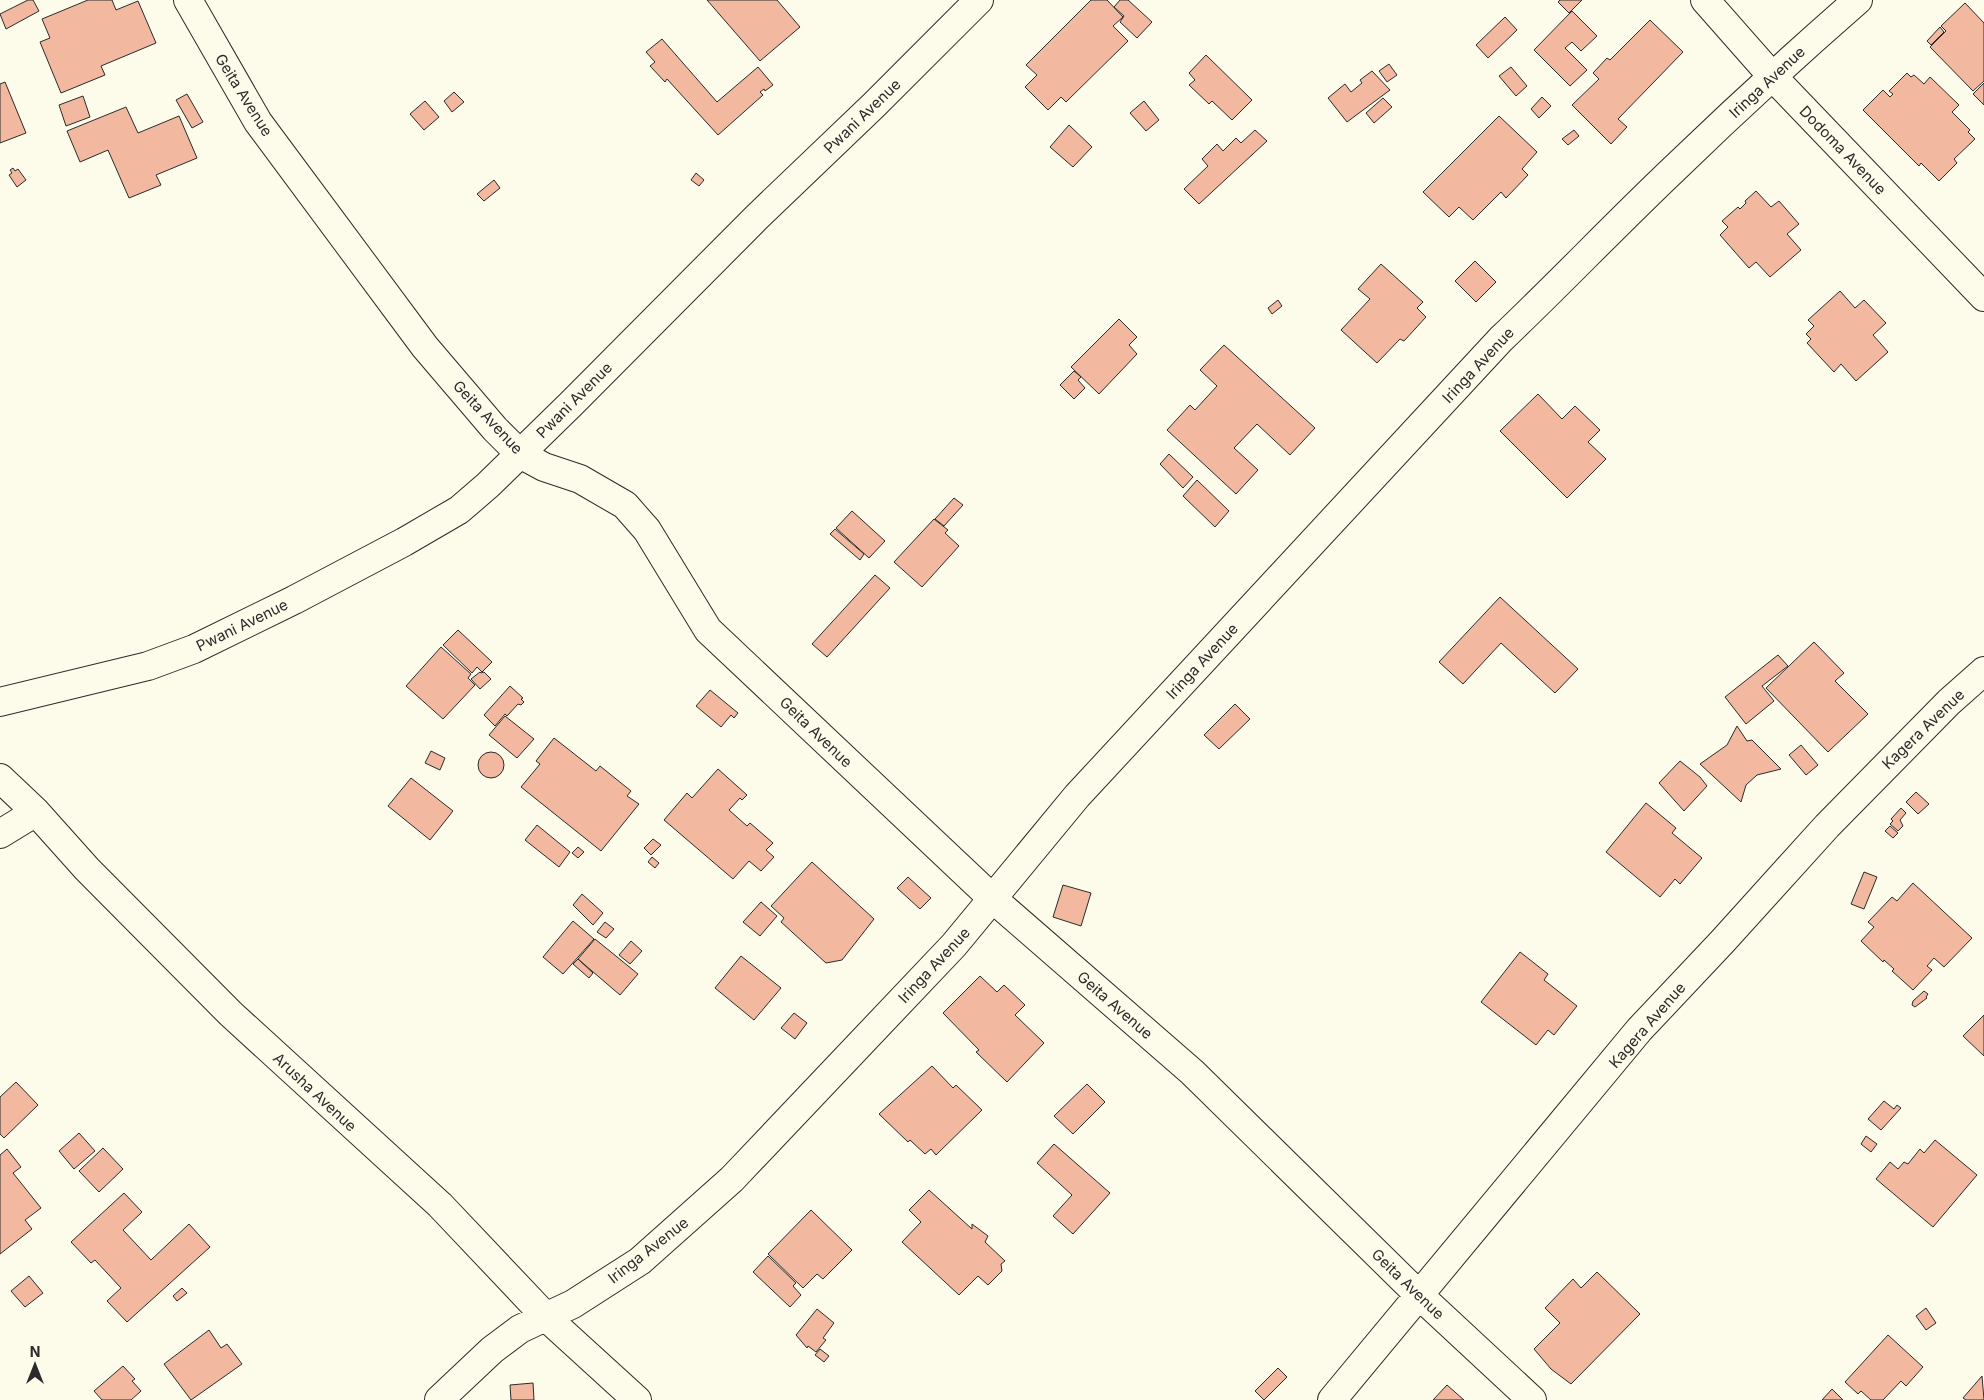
<svg xmlns="http://www.w3.org/2000/svg" width="1984" height="1400" font-family="Inter,sans-serif">
<style>
.building{fill:#f2b8a0;stroke:#2b2b2b}
.lines{fill:none;stroke-linecap:round;stroke-linejoin:round}
.street-casing{stroke:#2b2b2b;stroke-width:30}
.street{stroke:#fdfbea;stroke-width:28}
.labels{text-anchor:middle;dominant-baseline:central;stroke-width:4;stroke-linejoin:round;paint-order:stroke}
.street-label{font-size:15px;fill:#2b2b2b;stroke:#fdfbea}
</style>
<rect width="100%" height="100%" fill="#fdfbea"/>
<path class="building" d="M 28,0 L 33,0 L 39,11 L 6,29 L 0,14 Z
M 88,0 L 112,0 L 116,10 L 138,1 L 156,43 L 101,66 L 105,75 L 61,93 L 40,42 L 50,38 L 42,19 Z
M 707,0 L 777,0 L 800,27 L 760,61 Z
M 1091,0 L 1107,0 L 1123,17 L 1113,26 L 1128,41 L 1066,102 L 1061,97 L 1048,110 L 1025,87 L 1037,75 L 1026,65 Z
M 1120,0 L 1128,0 L 1152,22 L 1137,38 L 1120,22 L 1124,16 L 1114,7 Z
M 1560,0 L 1582,0 L 1569,13 L 1558,2 Z
M 1965,3 L 1984,23 L 1984,81 L 1973,91 L 1930,47 L 1946,31 L 1941,26 Z
M 1572,11 L 1597,36 L 1581,51 L 1572,42 L 1565,48 L 1587,70 L 1570,86 L 1534,50 Z
M 1505,17 L 1517,30 L 1488,58 L 1476,45 Z
M 1650,20 L 1683,52 L 1618,119 L 1627,127 L 1611,144 L 1572,105 L 1599,79 L 1593,73 L 1607,58 L 1610,60 Z
M 1940,27 L 1944,32 L 1931,45 L 1927,41 Z
M 662,39 L 717,102 L 758,67 L 773,85 L 765,91 L 764,89 L 760,92 L 763,95 L 718,135 L 667,79 L 665,82 L 650,66 L 655,62 L 646,52 Z
M 1206,55 L 1252,100 L 1232,120 L 1212,101 L 1209,104 L 1189,85 L 1195,80 L 1189,73 Z
M 1389,64 L 1397,75 L 1387,82 L 1379,71 Z
M 1511,67 L 1527,86 L 1516,96 L 1499,76 Z
M 1372,71 L 1390,90 L 1347,122 L 1328,98 L 1345,84 L 1351,92 L 1362,83 L 1360,80 Z
M 1907,73 L 1911,77 L 1914,75 L 1924,84 L 1930,77 L 1959,105 L 1952,112 L 1970,130 L 1968,132 L 1975,139 L 1954,159 L 1957,163 L 1939,181 L 1921,163 L 1919,166 L 1863,110 L 1883,90 L 1890,97 L 1893,94 L 1889,91 Z
M 5,82 L 26,133 L 0,143 L 0,84 Z
M 1984,83 L 1984,105 L 1973,94 Z
M 454,92 L 464,102 L 452,112 L 444,101 Z
M 187,94 L 203,122 L 192,128 L 176,100 Z
M 83,96 L 90,117 L 66,126 L 59,105 Z
M 1542,97 L 1551,106 L 1539,118 L 1531,109 Z
M 1383,98 L 1392,107 L 1374,123 L 1366,113 Z
M 425,101 L 439,117 L 424,130 L 410,114 Z
M 1144,101 L 1159,120 L 1146,131 L 1130,113 Z
M 126,107 L 138,133 L 179,116 L 197,158 L 156,175 L 161,185 L 129,198 L 108,150 L 80,162 L 67,131 Z
M 1499,116 L 1537,152 L 1522,169 L 1528,175 L 1506,198 L 1501,192 L 1473,220 L 1459,207 L 1449,217 L 1423,192 Z
M 1069,125 L 1092,147 L 1073,167 L 1050,147 Z
M 1255,130 L 1267,141 L 1199,204 L 1184,189 L 1208,166 L 1202,159 L 1217,144 L 1223,151 L 1236,138 L 1241,143 Z
M 1574,130 L 1579,136 L 1568,145 L 1562,139 Z
M 13,168 L 15,171 L 18,169 L 26,180 L 17,187 L 9,175 L 12,173 L 10,170 Z
M 696,173 L 704,180 L 699,186 L 691,180 Z
M 494,180 L 500,188 L 484,201 L 477,194 Z
M 1756,191 L 1771,207 L 1779,201 L 1799,224 L 1787,234 L 1801,250 L 1770,277 L 1756,262 L 1749,268 L 1720,235 L 1728,227 L 1722,221 L 1738,207 L 1740,209 L 1746,203 L 1745,201 Z
M 1475,261 L 1496,282 L 1476,302 L 1455,281 Z
M 1381,264 L 1423,302 L 1417,308 L 1426,317 L 1404,341 L 1400,339 L 1377,363 L 1341,330 L 1370,299 L 1358,289 Z
M 1840,291 L 1855,308 L 1864,300 L 1886,323 L 1873,335 L 1888,352 L 1856,381 L 1841,364 L 1834,372 L 1807,343 L 1811,339 L 1806,334 L 1814,326 L 1808,320 Z
M 1278,300 L 1282,306 L 1272,314 L 1268,308 Z
M 1119,319 L 1137,337 L 1129,345 L 1137,354 L 1099,394 L 1071,367 Z
M 1224,345 L 1315,428 L 1290,455 L 1257,424 L 1234,448 L 1258,470 L 1236,494 L 1167,430 L 1190,405 L 1195,410 L 1217,386 L 1200,370 Z
M 1074,371 L 1081,377 L 1078,380 L 1085,388 L 1074,399 L 1060,385 Z
M 1538,394 L 1562,419 L 1575,406 L 1600,430 L 1588,442 L 1606,459 L 1567,498 L 1500,431 Z
M 1169,454 L 1193,477 L 1183,488 L 1160,464 Z
M 1197,480 L 1229,511 L 1215,527 L 1183,496 Z
M 954,498 L 963,505 L 944,526 L 935,519 Z
M 852,511 L 885,541 L 869,558 L 836,528 Z
M 934,519 L 948,530 L 945,533 L 959,546 L 922,587 L 894,562 Z
M 835,529 L 864,554 L 860,560 L 830,534 Z
M 875,575 L 890,588 L 827,657 L 812,644 Z
M 1500,597 L 1578,669 L 1555,693 L 1501,643 L 1463,684 L 1439,662 Z
M 458,630 L 492,662 L 482,672 L 477,667 L 472,673 L 443,645 Z
M 1814,642 L 1844,673 L 1835,681 L 1868,714 L 1828,752 L 1766,688 Z
M 441,647 L 471,674 L 468,678 L 475,685 L 443,719 L 406,686 Z
M 1778,655 L 1788,666 L 1762,686 L 1774,701 L 1746,724 L 1725,697 Z
M 480,672 L 481,673 L 484,672 L 491,679 L 480,689 L 471,679 Z
M 510,686 L 523,698 L 521,699 L 524,702 L 521,705 L 518,704 L 507,716 L 505,714 L 495,726 L 484,715 Z
M 710,690 L 738,713 L 734,718 L 731,715 L 721,727 L 696,706 Z
M 1235,704 L 1250,719 L 1219,749 L 1204,735 Z
M 505,716 L 534,739 L 517,758 L 489,735 Z
M 1737,726 L 1747,741 L 1752,740 L 1781,769 L 1757,775 L 1746,785 L 1741,802 L 1700,764 L 1727,745 Z
M 554,738 L 596,771 L 600,766 L 631,791 L 627,796 L 639,804 L 601,851 L 521,787 L 540,764 L 536,761 Z
M 1801,745 L 1818,765 L 1806,775 L 1789,755 Z
M 431,751 L 445,758 L 440,770 L 425,763 Z
M478 765a13 13 0 1 1 26 0a13 13 0 1 1-26 0Z
M 1680,761 L 1700,777 L 1707,786 L 1684,811 L 1659,783 Z
M 718,769 L 747,795 L 742,800 L 740,798 L 729,810 L 747,826 L 750,823 L 773,843 L 766,850 L 774,857 L 761,871 L 749,861 L 733,879 L 664,820 L 687,793 L 692,798 Z
M 411,778 L 453,811 L 430,840 L 388,806 Z
M 1916,792 L 1929,804 L 1918,814 L 1906,802 Z
M 1646,803 L 1676,828 L 1672,833 L 1702,858 L 1680,884 L 1675,879 L 1660,897 L 1606,852 Z
M 1901,808 L 1906,813 L 1900,820 L 1903,826 L 1898,831 L 1890,824 L 1893,821 L 1891,819 Z
M 537,825 L 570,852 L 559,867 L 525,840 Z
M 1890,826 L 1898,833 L 1893,838 L 1885,831 Z
M 653,839 L 661,845 L 651,855 L 644,848 Z
M 578,847 L 584,852 L 578,858 L 572,853 Z
M 652,857 L 659,863 L 655,868 L 648,862 Z
M 812,862 L 874,919 L 842,960 L 826,963 L 781,922 L 784,918 L 771,906 Z
M 1864,872 L 1877,877 L 1864,909 L 1851,904 Z
M 908,877 L 931,898 L 920,909 L 897,888 Z
M 1913,883 L 1972,938 L 1944,967 L 1934,958 L 1927,966 L 1932,970 L 1913,990 L 1892,971 L 1894,969 L 1884,960 L 1883,962 L 1861,941 L 1874,927 L 1868,922 L 1892,897 L 1897,901 Z
M 1063,885 L 1091,893 L 1081,926 L 1053,917 Z
M 582,894 L 603,913 L 593,925 L 573,905 Z
M 761,902 L 777,916 L 760,936 L 743,922 Z
M 573,921 L 594,939 L 563,974 L 543,957 Z
M 605,922 L 614,929 L 606,938 L 597,932 Z
M 595,939 L 638,974 L 620,995 L 578,959 Z
M 631,941 L 642,951 L 630,964 L 619,955 Z
M 1520,952 L 1548,974 L 1544,980 L 1577,1006 L 1554,1035 L 1548,1030 L 1536,1045 L 1481,1002 Z
M 741,956 L 781,988 L 754,1020 L 715,988 Z
M 578,959 L 593,973 L 589,978 L 573,964 Z
M 980,976 L 997,992 L 1004,985 L 1025,1005 L 1015,1015 L 1044,1043 L 1007,1082 L 976,1052 L 979,1050 L 943,1013 Z
M 1924,991 L 1928,994 L 1926,997 L 1927,998 L 1915,1007 L 1912,1005 L 1913,1001 Z
M 794,1013 L 807,1023 L 795,1039 L 781,1028 Z
M 1984,1015 L 1984,1056 L 1963,1036 Z
M 932,1066 L 953,1088 L 956,1085 L 982,1110 L 936,1155 L 931,1149 L 925,1154 L 910,1140 L 908,1142 L 879,1114 Z
M 16,1082 L 38,1105 L 4,1138 L 0,1134 L 0,1097 Z
M 1087,1084 L 1105,1102 L 1073,1134 L 1054,1116 Z
M 1884,1101 L 1894,1109 L 1897,1105 L 1901,1108 L 1881,1130 L 1868,1119 Z
M 79,1133 L 95,1151 L 74,1169 L 59,1151 Z
M 1866,1136 L 1877,1144 L 1871,1152 L 1861,1144 Z
M 1935,1140 L 1977,1175 L 1933,1227 L 1876,1179 L 1890,1162 L 1898,1169 L 1904,1162 L 1908,1164 L 1920,1149 L 1924,1153 Z
M 1054,1144 L 1110,1193 L 1073,1234 L 1053,1216 L 1072,1195 L 1037,1163 Z
M 103,1148 L 123,1169 L 99,1192 L 79,1171 Z
M 7,1149 L 21,1167 L 13,1173 L 41,1208 L 25,1220 L 32,1229 L 0,1254 L 0,1155 Z
M 929,1190 L 972,1229 L 972,1224 L 988,1236 L 985,1242 L 1005,1261 L 1001,1264 L 1002,1271 L 988,1285 L 978,1276 L 959,1295 L 902,1242 L 921,1222 L 909,1210 Z
M 124,1193 L 142,1212 L 123,1230 L 151,1260 L 189,1224 L 210,1247 L 127,1322 L 107,1301 L 121,1288 L 95,1260 L 91,1263 L 71,1242 Z
M 811,1210 L 852,1250 L 823,1279 L 817,1274 L 803,1288 L 768,1254 Z
M 768,1256 L 796,1283 L 793,1286 L 801,1295 L 790,1307 L 753,1272 Z
M 1597,1272 L 1640,1314 L 1571,1384 L 1551,1369 L 1534,1349 L 1560,1323 L 1545,1308 L 1573,1279 L 1581,1288 Z
M 29,1276 L 43,1293 L 25,1307 L 11,1291 Z
M 182,1288 L 187,1293 L 177,1301 L 173,1296 Z
M 1926,1308 L 1936,1323 L 1926,1330 L 1916,1316 Z
M 817,1309 L 834,1323 L 823,1338 L 826,1340 L 816,1352 L 808,1346 L 807,1348 L 796,1335 Z
M 209,1330 L 221,1348 L 227,1344 L 242,1364 L 191,1400 L 164,1364 Z
M 1888,1335 L 1923,1367 L 1906,1386 L 1901,1381 L 1883,1400 L 1871,1400 L 1861,1391 L 1858,1394 L 1845,1382 Z
M 820,1349 L 829,1356 L 824,1362 L 815,1355 Z
M 123,1366 L 135,1379 L 132,1381 L 141,1391 L 131,1400 L 102,1400 L 94,1391 Z
M 1278,1368 L 1287,1377 L 1264,1400 L 1255,1391 Z
M 1982,1376 L 1984,1400 L 1966,1400 L 1963,1398 Z
M 533,1383 L 534,1400 L 511,1400 L 510,1385 Z
M 1447,1385 L 1464,1400 L 1433,1400 Z
M 1832,1389 L 1843,1400 L 1822,1400 Z"/>
<g class="lines">
<g class="street-casing">
<path id="street" d="M 188,0 L 258,122 L 425,347 L 495,429 L 520,454 L 544,467 L 580,479 L 625,505 L 647,530 L 708,630 L 993,899 L 1192,1072 L 1419,1295 L 1532,1400
M 1705,0 L 1772,76 L 1984,297
M 0,702 L 148,666 L 194,649 L 294,600 L 404,542 L 459,510 L 488,485 L 571,404 L 757,217 L 874,105 L 979,0
M 0,778 L 36,812 L 87,869 L 231,1014 L 440,1205 L 547,1318 L 637,1400
M 0,834 L 36,812
M 439,1400 L 492,1350 L 520,1329 L 573,1304 L 640,1261 L 732,1179 L 954,945 L 1077,796 L 1501,339 C 1560,283 1615,225 1674,169 C 1734,111 1795,55 1858,0
M 1332,1400 L 1639,1030 L 1722,942 L 1827,826 L 1949,702 L 1984,671"/>
</g>
<use href="#street" class="street"/>
</g>
<g class="labels">
<g class="street-label">
<text transform="translate(1767 82) rotate(-43)">Iringa Avenue</text>
<text transform="translate(244 95) rotate(58)">Geita Avenue</text>
<text transform="translate(862 116) rotate(-44)">Pwani Avenue</text>
<text transform="translate(1843 150) rotate(46)">Dodoma Avenue</text>
<text transform="translate(1478 365) rotate(-47)">Iringa Avenue</text>
<text transform="translate(574 400) rotate(-45)">Pwani Avenue</text>
<text transform="translate(488 417) rotate(47)">Geita Avenue</text>
<text transform="translate(242 625) rotate(-26)">Pwani Avenue</text>
<text transform="translate(1202 661) rotate(-47)">Iringa Avenue</text>
<text transform="translate(1923 729) rotate(-44)">Kagera Avenue</text>
<text transform="translate(816 732) rotate(44)">Geita Avenue</text>
<text transform="translate(934 965) rotate(-47)">Iringa Avenue</text>
<text transform="translate(1115 1005) rotate(41)">Geita Avenue</text>
<text transform="translate(1647 1025) rotate(-49)">Kagera Avenue</text>
<text transform="translate(315 1092) rotate(43)">Arusha Avenue</text>
<text transform="translate(648 1250) rotate(-38)">Iringa Avenue</text>
<text transform="translate(1408 1284) rotate(44)">Geita Avenue</text>
</g>
</g>
<g transform="translate(35 1365)" stroke="#fdfbea" stroke-width="4" paint-order="stroke">
<path d="M0-4L9 19L0 12L-9 19Z" fill="#2b2b2b"/>
<text y="-8" font-size="14" font-weight="bold" text-anchor="middle" fill="#2b2b2b">N</text>
</g>
</svg>
